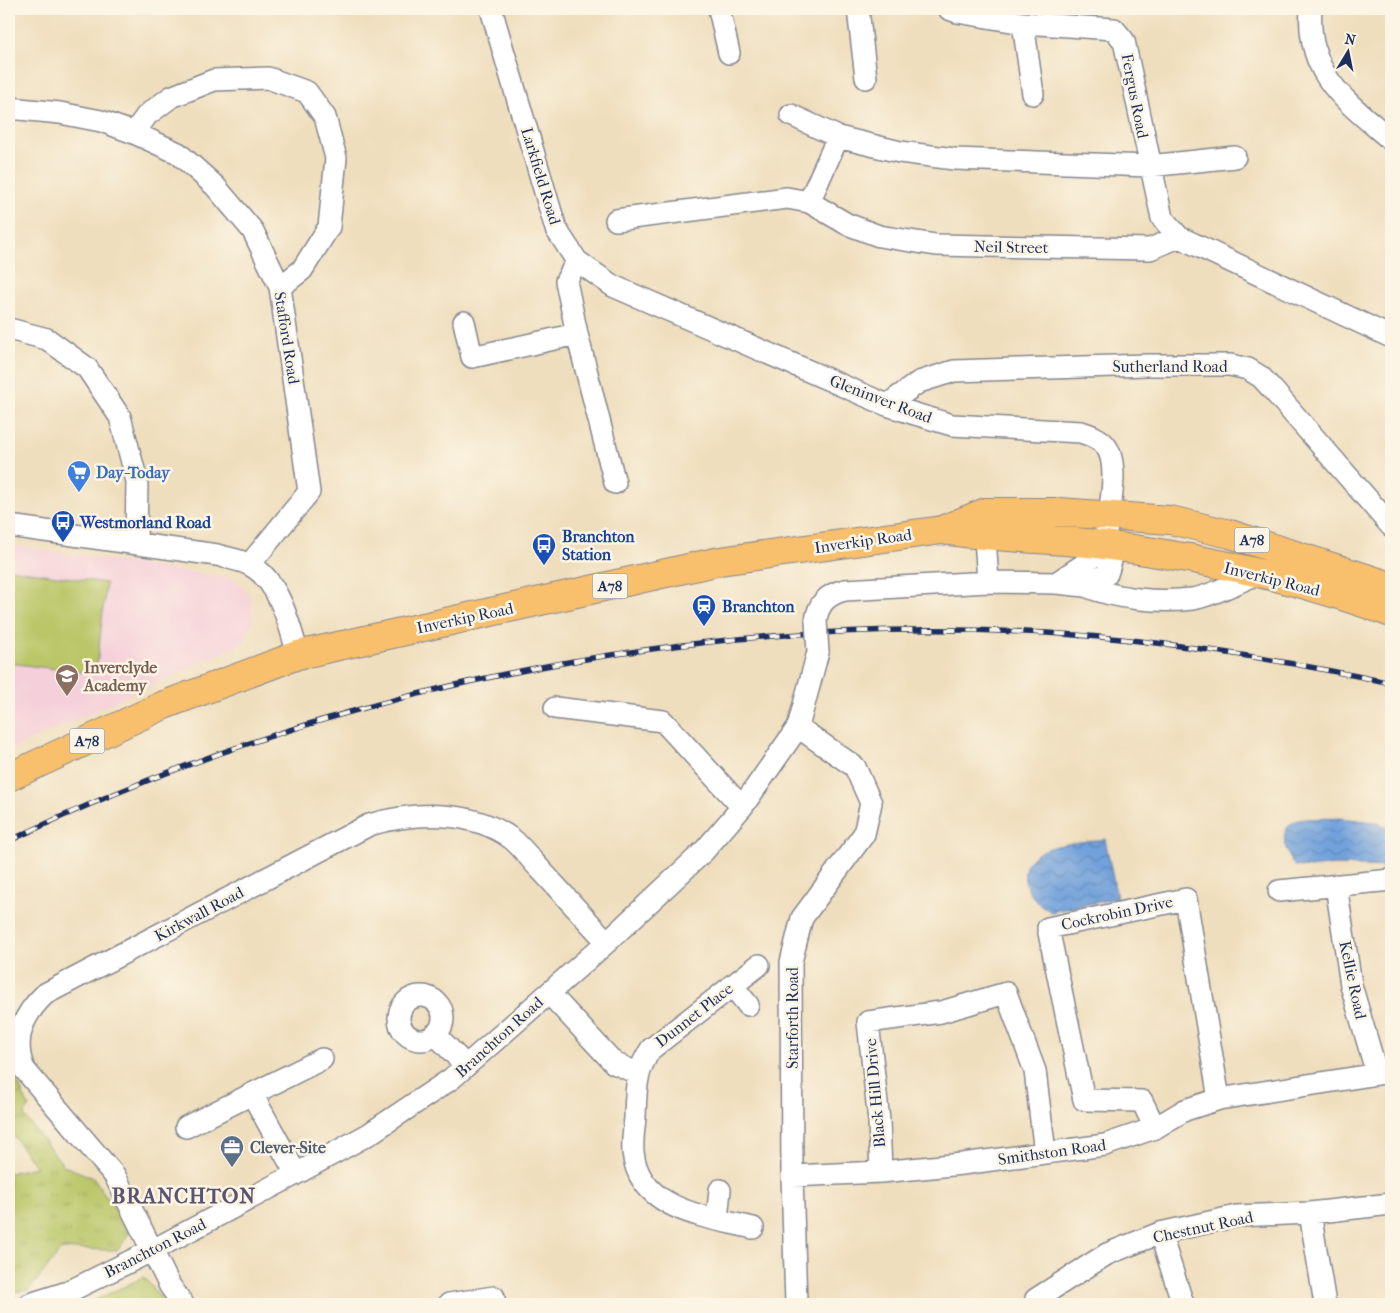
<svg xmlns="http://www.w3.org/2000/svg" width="1400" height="1313" font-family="'IM FELL French Canon',serif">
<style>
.built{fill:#f5cfd9}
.grass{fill:url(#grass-tufts);stroke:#6a7a63}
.park{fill:url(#park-crowns);stroke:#6a7a63}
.pitch{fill:#bac668;stroke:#6a7a63}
.water{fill:url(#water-waves);stroke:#46689c}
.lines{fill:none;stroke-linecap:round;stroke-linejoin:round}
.minor-casing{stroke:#85868e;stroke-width:24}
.highway-casing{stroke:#85868e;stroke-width:30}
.minor{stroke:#fff;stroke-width:21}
.highway{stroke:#f8bf6c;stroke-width:28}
.rail-casing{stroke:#1b2f5e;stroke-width:5.5}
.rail{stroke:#fcf5e5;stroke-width:4;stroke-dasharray:11;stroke-linecap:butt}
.minor-bridge-casing{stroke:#85868e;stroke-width:24;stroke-linecap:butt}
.minor-bridge{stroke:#fff;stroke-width:21}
.labels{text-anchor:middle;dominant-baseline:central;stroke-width:5;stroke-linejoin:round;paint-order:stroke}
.shield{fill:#fcf5e5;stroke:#5e6a86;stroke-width:1}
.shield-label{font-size:15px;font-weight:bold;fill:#1b2f5e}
.street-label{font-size:16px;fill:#1b2f5e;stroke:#fcf5e5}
.shop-label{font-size:16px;font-weight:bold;fill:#366cbe;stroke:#fcf5e5;text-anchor:start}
.transit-label{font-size:16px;font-weight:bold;fill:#164399;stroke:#fcf5e5;text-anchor:start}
.education-label{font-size:16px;font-weight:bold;fill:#785e54;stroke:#fcf5e5;text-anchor:start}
.service-label{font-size:16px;font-weight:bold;fill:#4e5e75;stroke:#fcf5e5;text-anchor:start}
.district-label{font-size:21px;font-weight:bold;letter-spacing:1px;fill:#5b5470;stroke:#fcf5e5}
</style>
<defs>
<pattern id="grass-tufts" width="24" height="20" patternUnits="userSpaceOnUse" patternTransform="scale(1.25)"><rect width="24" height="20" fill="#bac668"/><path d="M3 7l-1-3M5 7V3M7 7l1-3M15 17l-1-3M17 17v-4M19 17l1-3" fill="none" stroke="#9faa5d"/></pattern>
<pattern id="park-crowns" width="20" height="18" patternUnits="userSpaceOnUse" patternTransform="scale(1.25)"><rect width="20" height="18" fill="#bac668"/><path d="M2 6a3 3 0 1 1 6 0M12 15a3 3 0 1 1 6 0" fill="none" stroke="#9faa5d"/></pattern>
<pattern id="water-waves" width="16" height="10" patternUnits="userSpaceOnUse" patternTransform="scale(1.25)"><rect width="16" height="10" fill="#72a1db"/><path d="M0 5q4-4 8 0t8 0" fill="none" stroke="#5d84b5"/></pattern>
</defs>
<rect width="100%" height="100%" fill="#fcf5e5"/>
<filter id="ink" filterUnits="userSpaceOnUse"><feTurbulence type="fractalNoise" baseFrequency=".02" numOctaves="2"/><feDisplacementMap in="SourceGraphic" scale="10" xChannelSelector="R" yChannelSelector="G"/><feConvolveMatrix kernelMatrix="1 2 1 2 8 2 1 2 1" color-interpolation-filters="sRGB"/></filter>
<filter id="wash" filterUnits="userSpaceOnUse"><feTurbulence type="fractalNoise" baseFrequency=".0096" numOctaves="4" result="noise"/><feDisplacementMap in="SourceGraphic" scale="20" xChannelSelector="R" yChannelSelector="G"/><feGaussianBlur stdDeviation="1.12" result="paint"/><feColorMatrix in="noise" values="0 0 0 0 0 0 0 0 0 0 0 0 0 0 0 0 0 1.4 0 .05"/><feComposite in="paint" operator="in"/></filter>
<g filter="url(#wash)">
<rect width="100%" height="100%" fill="#efdebd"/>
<path class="built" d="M 9,545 L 235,579 L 251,597 L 253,621 L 243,643 L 9,750 Z"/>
<path class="grass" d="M 9,1065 L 29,1107 L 24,1116 L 64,1166 L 94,1178 L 130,1232 L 118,1250 L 62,1249 L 29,1290 L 9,1292 L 9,1173 L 36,1167 L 9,1130 Z"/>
<path class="park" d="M 144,1277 L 166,1304 L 87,1304 Z"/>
<path class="pitch" d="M 9,569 L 106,583 L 96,674 L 9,663 Z"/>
<path class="water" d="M 1340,818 L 1374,822 L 1391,828 L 1391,867 L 1335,865 L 1310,868 L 1295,866 C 1286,854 1276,830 1296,821 C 1305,817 1330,819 1340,818 Z
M 1105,839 L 1117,898 L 1051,912 C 1039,904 1028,896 1025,880 C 1019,843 1080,843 1105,839 Z"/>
</g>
<g filter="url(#ink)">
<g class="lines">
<g class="minor-casing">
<path id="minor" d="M 491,9 L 556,229 L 577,261 L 613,286 L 887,405 L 915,414 L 952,425 L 1081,432 C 1090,435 1099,438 1105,445 C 1122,465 1107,520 1104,545
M 719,9 L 729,53
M 858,9 L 866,78
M 949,9 L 957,12 L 1023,23 L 1114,29 L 1124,41 L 1162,218 L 1179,237
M 1311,9 C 1306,75 1346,101 1391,140
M 1023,23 L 1033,94
M 9,108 L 60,113 L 101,121 L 134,133 L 178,153 L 215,186 L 253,231 L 280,287 L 309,492 L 250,564
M 791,115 L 838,137 L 900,152 L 954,159 L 1149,166 L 1235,157
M 134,133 L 147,115 L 171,97 L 214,80 L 268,78 L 307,92 L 325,117 L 336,158 L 329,227 L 302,270 L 280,287
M 809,202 L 838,137
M 616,220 L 787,198 L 809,202 L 847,224 L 879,236 L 936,245 L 1150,249 L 1179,237 L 1391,337
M 577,261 L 566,281 L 577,334 L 615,483
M 464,322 L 472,357 L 577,334
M 9,329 L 47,339 L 87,368 L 120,417 L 137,481 L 136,543
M 887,405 L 919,382 L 954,371 L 1147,365 L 1230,365 L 1248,369 L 1261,377 L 1272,389 L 1391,526
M 9,526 L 217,555 C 227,558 241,560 250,565 C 279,580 290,626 298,655
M 985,537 L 988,582
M 1056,583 L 1086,563 L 1104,545
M 1085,586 C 1117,599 1158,603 1192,599 C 1209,597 1240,581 1257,574
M 816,621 C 818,603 828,594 845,590 L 988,582 L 1056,583 L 1085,586 L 1107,574 L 1111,561 L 1104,545
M 555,708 L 663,721 L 742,807
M 1336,885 L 1351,985 L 1377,1074
M 1279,891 L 1391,880
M 732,985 L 748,1005
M 549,993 L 614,1063 L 637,1073
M399 1018a22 22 0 1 1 44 0a22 22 0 1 1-44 0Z
M 435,1034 L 466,1066
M 252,1094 L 296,1174
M 186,1127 L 322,1059
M 1155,1128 L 1142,1101 L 1084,1100 L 1048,928 L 1186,899 L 1219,1099
M 881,1172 L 879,1121 L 868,1022 L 941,1012 L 1006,993 L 1035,1071 L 1045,1153
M 792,1176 L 881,1172 L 962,1164 L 1105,1145 L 1155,1128 L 1185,1110 L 1219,1099 L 1391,1072
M 1310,1213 L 1325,1304
M 717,1219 L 720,1190
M 753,1228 C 708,1217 639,1211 633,1152 C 632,1141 634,1129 635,1118 C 636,1091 635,1072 651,1049 L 759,965
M 1160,1233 L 1183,1304
M 30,1304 L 68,1292 L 151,1251 L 296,1174 L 369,1134 L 451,1079 L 607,942 L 704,851 L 742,807 L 798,727 L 818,652
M 183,1304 L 170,1286 L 115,1176 L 24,1069 C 12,1039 23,1015 45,994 L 369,825 C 414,812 472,809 512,839 C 522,847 531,860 540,869 C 563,894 585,918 607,942
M 449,1304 L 494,1297
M 796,1304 L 792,1176 L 791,962 L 802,918 L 864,834 L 871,803 L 855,767 L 798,727
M 1037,1304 L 1036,1299 L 1107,1254 L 1160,1233 L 1237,1216 L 1310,1213 L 1391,1204"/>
</g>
<g class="highway-casing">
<path id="highway" d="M 942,530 C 996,539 1050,538 1104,545 C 1200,557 1300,579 1391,613
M 9,777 L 164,705 L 298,655 L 720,561 L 942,530 L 986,512 L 1059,512 L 1170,520 L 1230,534 L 1391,586"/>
</g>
<use href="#minor" class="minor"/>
<use href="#highway" class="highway"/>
<g class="rail-casing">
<path id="rail" d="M 9,841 C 321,691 679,616 1025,632 C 1148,637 1270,658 1391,683"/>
</g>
<use href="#rail" class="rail"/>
<g class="minor-bridge-casing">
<path id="minor-bridge" d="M 816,621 L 818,652"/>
</g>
<use href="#minor-bridge" class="minor-bridge"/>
</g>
</g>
<defs>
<g id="supermarket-pin" transform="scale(1.25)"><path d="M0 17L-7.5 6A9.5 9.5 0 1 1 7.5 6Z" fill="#3f7fe0" stroke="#fcf5e5"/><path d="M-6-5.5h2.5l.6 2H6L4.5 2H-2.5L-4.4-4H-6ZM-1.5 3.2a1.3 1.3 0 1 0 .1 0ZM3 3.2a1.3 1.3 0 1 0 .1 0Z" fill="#fff"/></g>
<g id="bus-pin" transform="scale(1.25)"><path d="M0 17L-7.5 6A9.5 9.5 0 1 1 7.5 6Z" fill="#1a4fb4" stroke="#fcf5e5"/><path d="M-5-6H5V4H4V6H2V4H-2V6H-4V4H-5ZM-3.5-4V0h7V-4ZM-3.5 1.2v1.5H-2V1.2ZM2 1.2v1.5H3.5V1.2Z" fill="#fff"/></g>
<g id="station-pin" transform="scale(1.25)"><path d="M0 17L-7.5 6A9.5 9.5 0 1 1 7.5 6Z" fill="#1a4fb4" stroke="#fcf5e5"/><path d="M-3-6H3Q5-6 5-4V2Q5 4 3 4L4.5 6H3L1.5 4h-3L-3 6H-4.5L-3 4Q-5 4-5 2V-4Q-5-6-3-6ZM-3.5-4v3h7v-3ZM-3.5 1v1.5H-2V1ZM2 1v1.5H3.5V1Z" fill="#fff"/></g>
<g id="school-pin" transform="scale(1.25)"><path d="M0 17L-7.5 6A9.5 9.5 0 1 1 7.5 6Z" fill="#8d6e63" stroke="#fcf5e5"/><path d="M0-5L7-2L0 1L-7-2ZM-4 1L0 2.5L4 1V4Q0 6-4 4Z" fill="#fff"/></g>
<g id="office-pin" transform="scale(1.25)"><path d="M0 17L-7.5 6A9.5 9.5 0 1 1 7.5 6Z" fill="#5c6f8a" stroke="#fcf5e5"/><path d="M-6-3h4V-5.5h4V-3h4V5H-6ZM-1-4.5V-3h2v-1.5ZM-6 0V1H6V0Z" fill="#fff"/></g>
</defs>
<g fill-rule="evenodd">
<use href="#supermarket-pin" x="79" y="472"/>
<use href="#bus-pin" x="63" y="522"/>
<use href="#bus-pin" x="544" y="545"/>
<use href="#station-pin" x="704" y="606"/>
<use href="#school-pin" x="67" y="676"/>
<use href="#office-pin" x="232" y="1147"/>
</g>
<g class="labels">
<g class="shield">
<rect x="1234.5" y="527.5" width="35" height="25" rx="4"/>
<rect x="592.5" y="573.5" width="35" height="25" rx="4"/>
<rect x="69.5" y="728.5" width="35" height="25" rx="4"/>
</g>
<g class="shield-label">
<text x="1252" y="540">A78</text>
<text x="610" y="586">A78</text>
<text x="87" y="741">A78</text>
</g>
<g class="street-label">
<text transform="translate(1135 96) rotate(79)">Fergus Road</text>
<text transform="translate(541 176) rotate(73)">Larkfield Road</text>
<text transform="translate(1011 247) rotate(1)">Neil Street</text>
<text transform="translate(287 338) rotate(81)">Stafford Road</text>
<text x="1170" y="366">Sutherland Road</text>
<text transform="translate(881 399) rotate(21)">Gleninver Road</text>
<text transform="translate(863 541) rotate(-8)">Inverkip Road</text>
<text transform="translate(1272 579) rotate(14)">Inverkip Road</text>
<text transform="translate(465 618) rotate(-12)">Inverkip Road</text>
<text transform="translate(1117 913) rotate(-12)">Cockrobin Drive</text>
<text transform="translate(199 914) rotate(-28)">Kirkwall Road</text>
<text transform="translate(1353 980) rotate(78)">Kellie Road</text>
<text transform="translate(694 1015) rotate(-38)">Dunnet Place</text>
<text transform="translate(792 1018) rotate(-90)">Starforth Road</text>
<text transform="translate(499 1037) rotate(-42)">Branchton Road</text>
<text transform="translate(875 1093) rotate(-95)">Black Hill Drive</text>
<text transform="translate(1052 1152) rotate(-8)">Smithston Road</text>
<text transform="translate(1203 1227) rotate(-12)">Chestnut Road</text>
<text transform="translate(155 1248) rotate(-27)">Branchton Road</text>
</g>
<g class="shop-label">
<text x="96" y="472">Day-Today</text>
</g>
<g class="transit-label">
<text x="80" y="522">Westmorland Road</text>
<text x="562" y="536">Branchton<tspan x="562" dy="18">Station</tspan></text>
<text x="722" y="606">Branchton</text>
</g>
<g class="education-label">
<text x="84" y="667">Inverclyde<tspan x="84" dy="18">Academy</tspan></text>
</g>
<g class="service-label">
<text x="250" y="1147">Clever-Site</text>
</g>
<g class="district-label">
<text x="184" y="1196">BRANCHTON</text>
</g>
</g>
<rect width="1400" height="1313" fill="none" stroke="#fcf5e5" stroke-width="30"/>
<g transform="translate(1348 52) rotate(10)" stroke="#fcf5e5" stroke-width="4" paint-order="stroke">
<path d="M0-4L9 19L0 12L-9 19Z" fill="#1b2f5e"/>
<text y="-8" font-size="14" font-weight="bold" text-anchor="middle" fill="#1b2f5e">N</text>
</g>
</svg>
